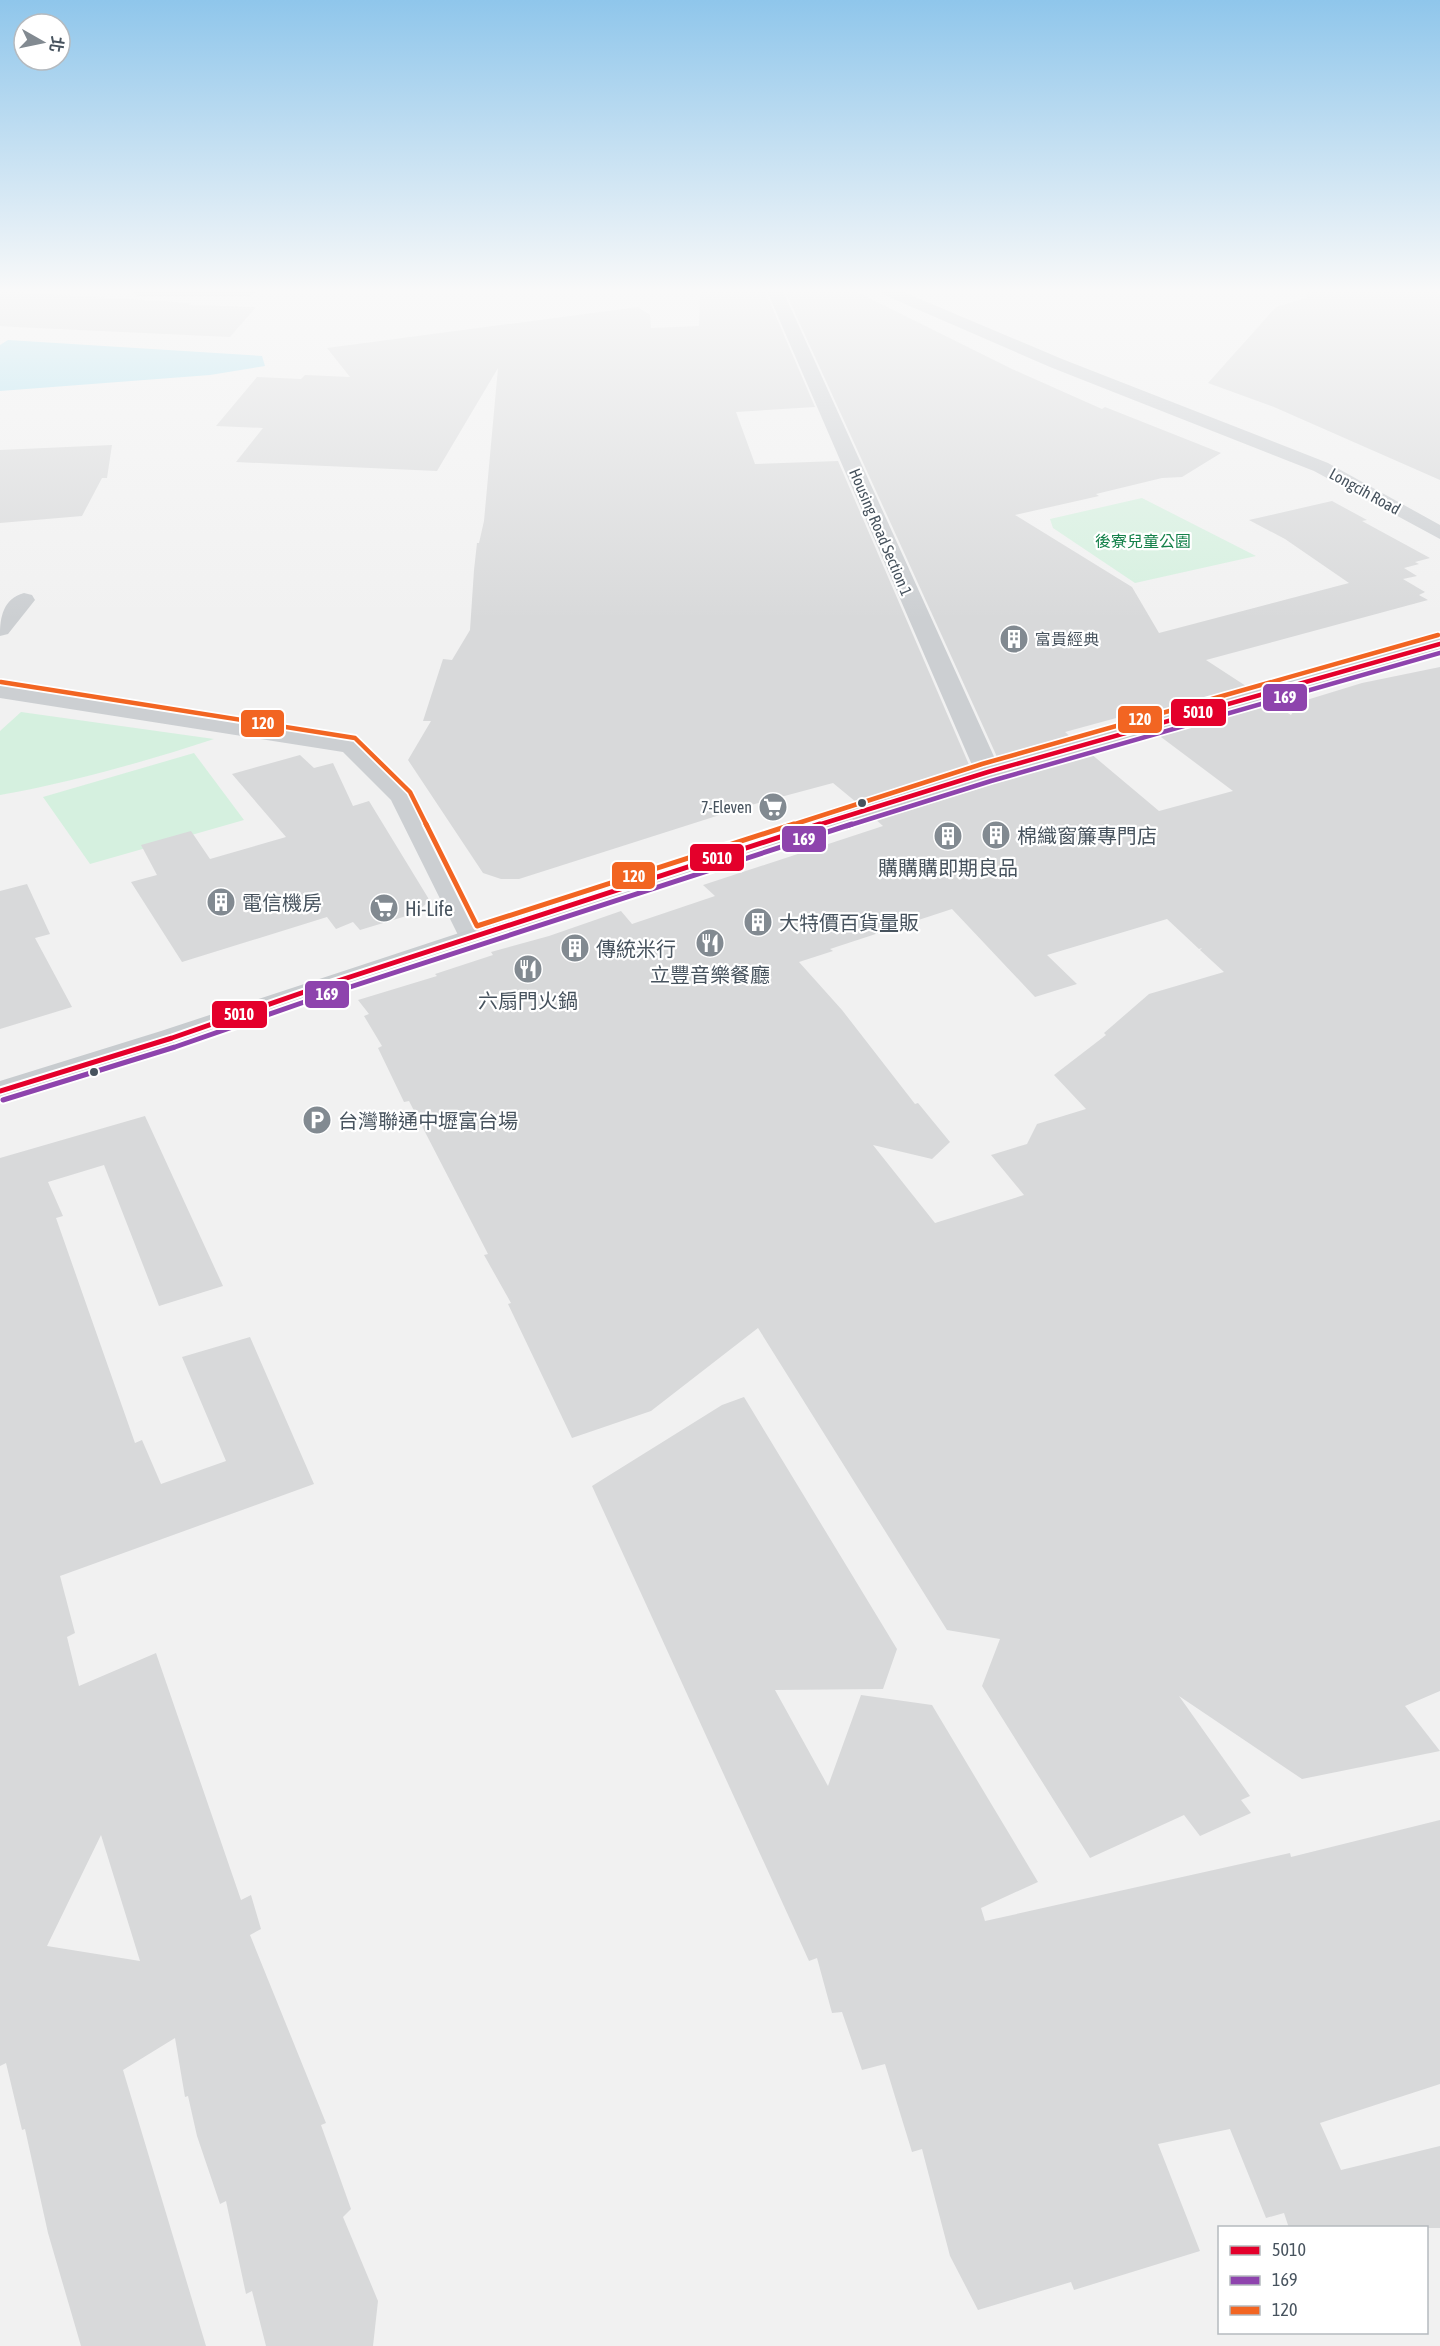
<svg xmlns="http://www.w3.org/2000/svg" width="1440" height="2346" font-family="'Asap Condensed','Noto Sans TC',sans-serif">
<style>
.green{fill:#d5f0df}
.water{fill:#a9e0ef}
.building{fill:#d8d9da;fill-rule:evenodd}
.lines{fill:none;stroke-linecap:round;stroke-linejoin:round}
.minor{fill:#cccfd2;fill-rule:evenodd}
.major{fill:#c8cccf;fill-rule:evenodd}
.bus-1-far1-casing{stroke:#fff;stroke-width:8}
.bus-1-casing{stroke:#fff;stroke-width:9}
.bus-2-far1-casing{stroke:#fff;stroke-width:8}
.bus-2-casing{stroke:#fff;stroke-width:9}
.bus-3-far1-casing{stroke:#fff;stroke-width:8}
.bus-3-casing{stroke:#fff;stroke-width:9}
.bus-1-far1{stroke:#e4002b;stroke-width:4.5}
.bus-1{stroke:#e4002b;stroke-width:5}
.bus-2-far1{stroke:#8e44ad;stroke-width:4.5}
.bus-2{stroke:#8e44ad;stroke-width:5}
.bus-3-far1{stroke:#f26522;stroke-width:4.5}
.bus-3{stroke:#f26522;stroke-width:5}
.bus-dot{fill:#47535e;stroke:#fff;stroke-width:2}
.labels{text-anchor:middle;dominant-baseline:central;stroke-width:4.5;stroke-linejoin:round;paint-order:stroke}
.far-street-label{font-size:16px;fill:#47535e;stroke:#fff}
.far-park-label{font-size:16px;fill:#15824b;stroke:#fff}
.far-poi-label{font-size:16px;fill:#47535e;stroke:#fff;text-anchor:start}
.poi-label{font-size:20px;fill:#47535e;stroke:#fff;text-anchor:start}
.line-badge{stroke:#fff;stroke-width:2}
.badge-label{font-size:16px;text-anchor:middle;font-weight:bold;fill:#fff}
</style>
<rect width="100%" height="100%" fill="#f1f1f1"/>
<path class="green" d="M 1142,498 L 1256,556 L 1135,583 L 1053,528 L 1050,519 Z
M 21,712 L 214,739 C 144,762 73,782 0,795 L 0,731 Z
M 194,753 L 244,820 L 90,864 L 43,797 Z"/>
<path class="water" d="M 8,340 L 262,356 L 265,366 L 210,375 L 0,391 L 0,345 Z"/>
<path class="building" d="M 0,291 L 191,303 L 189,305 L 256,307 L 230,337 L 15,327 L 0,326 Z
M 700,291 L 765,291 L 815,407 L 736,412 L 755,464 L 838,461 L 970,767 L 856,802 L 833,783 L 751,805 L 519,879 L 501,879 L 483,873 L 408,760 L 431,721 L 423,721 L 443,659 L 452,660 L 470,630 L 474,570 L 477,543 L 479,543 L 484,521 L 498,368 L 437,471 L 236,462 L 263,428 L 216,426 L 257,377 L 301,379 L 305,375 L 350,377 L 327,348 L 638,307 L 650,315 L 651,328 L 699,326 Z
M 785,291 L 855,291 L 1012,369 L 1102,409 L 1105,407 L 1221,453 L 1182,477 L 1162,478 L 1096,494 L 1099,496 L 1015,515 L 1132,587 L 1159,633 L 1349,583 L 1285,539 L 1249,520 L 1332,501 L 1367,520 L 1362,521 L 1430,558 L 1415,562 L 1419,564 L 1404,568 L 1417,576 L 1403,579 L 1425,592 L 1419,595 L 1428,600 L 1206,660 L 1249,688 L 1139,720 L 1131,714 L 1065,732 L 1072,738 L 998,759 Z
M 1307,291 L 1440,291 L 1440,480 L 1274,407 L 1208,383 L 1276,307 L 1306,298 Z
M 112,445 L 107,478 L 102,478 L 82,516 L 0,523 L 0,450 Z
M 1440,667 L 1440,1691 L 1405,1706 L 1440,1751 L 1302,1779 L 1179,1696 L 1250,1796 L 1241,1800 L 1251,1813 L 1200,1836 L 1184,1815 L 1090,1858 L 982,1686 L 1000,1639 L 947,1630 L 758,1328 L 651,1411 L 572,1438 L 508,1304 L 511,1303 L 484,1255 L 488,1254 L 409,1101 L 404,1102 L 378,1048 L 382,1046 L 364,1016 L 369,1014 L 358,1000 L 437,976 L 435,974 L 493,955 L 491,952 L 549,936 L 621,911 L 632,924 L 715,896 L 703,885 L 883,826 L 874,818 L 1090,753 L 1159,811 L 1233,791 L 1157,734 L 1270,702 L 1291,715 L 1300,702 L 1362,683 ZM 952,909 L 1035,997 L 1077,984 L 1047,955 L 1167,919 L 1199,949 L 1202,948 L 1200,950 L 1224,972 L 1149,994 L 1104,1033 L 1106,1035 L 1054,1075 L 1086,1109 L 1037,1124 L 1027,1144 L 991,1155 L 1024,1195 L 935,1223 L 873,1145 L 932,1159 L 950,1142 L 918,1103 L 915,1104 L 842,1010 L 799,962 L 833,951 L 830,949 Z
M 300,755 L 314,768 L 333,763 L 353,806 L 369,801 L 430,901 L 413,914 L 360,930 L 353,922 L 336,929 L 327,917 L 182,962 L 131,882 L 157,875 L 141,845 L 191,831 L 210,859 L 286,837 L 232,774 Z
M 27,884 L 50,934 L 35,938 L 72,1007 L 0,1029 L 0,891 Z
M 145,1116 L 223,1286 L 159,1306 L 104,1165 L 48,1182 L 63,1216 L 56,1218 L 135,1443 L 142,1440 L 161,1484 L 226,1461 L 182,1357 L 250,1337 L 314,1484 L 60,1576 L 75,1633 L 67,1637 L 79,1686 L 156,1653 L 241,1900 L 251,1895 L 261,1929 L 250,1935 L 326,2123 L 321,2125 L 351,2209 L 343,2217 L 378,2301 L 373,2346 L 266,2346 L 252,2291 L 246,2294 L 226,2201 L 220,2204 L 197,2136 L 188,2096 L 185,2097 L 175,2038 L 123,2070 L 206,2346 L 81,2346 L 48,2233 L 25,2129 L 22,2130 L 6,2063 L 0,2066 L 0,1158 ZM 101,1835 L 140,1961 L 47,1946 Z
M 744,1397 L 897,1649 L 883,1689 L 775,1690 L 828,1786 L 861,1695 L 932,1705 L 1038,1882 L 981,1908 L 985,1921 L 1290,1853 L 1291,1857 L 1440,1820 L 1440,2084 L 1320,2123 L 1341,2170 L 1440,2146 L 1440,2228 L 1289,2228 L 1284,2213 L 1266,2218 L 1230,2129 L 1158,2144 L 1200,2251 L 1074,2290 L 1071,2282 L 978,2310 L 950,2256 L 922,2149 L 912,2152 L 885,2064 L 862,2070 L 842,2012 L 832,2013 L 817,1958 L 809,1961 L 592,1486 L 722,1405 Z"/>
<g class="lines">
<path class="minor" d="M 130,291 L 258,291 L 250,296 L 138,296 Z
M 767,291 L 783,291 L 1001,772 L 997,777 L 988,780 L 979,777 L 975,772 Z
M 880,291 L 901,291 L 1062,359 L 1328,463 L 1440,525 L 1440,539 L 1314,471 L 1050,367 L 882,294 Z
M 24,593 L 32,595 L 35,600 L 8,634 L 0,636 C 0,617 3,599 24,593 Z
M 0,684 L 360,741 L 415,797 L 486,937 L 482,943 L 472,946 L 462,943 L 391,800 L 343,752 L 0,698 Z"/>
<path class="major" d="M 1440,637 L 1440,651 L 997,777 L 775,847 L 639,894 L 320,996 L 183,1045 L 0,1101 L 0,1081 L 161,1031 L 757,835 L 979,767 Z"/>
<g class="bus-1-far1-casing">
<path id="bus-1-far1" d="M 815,826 L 988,772 L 1440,644"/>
</g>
<g class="bus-1-casing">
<path id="bus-1" d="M 0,1091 L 172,1038 L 310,990 L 820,824"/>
</g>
<g class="bus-2-far1-casing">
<path id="bus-2-far1" d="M 847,826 L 991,781 L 1440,653"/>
</g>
<g class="bus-2-casing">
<path id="bus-2" d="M 3,1100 L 175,1047 L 313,999 L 852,824"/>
</g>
<g class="bus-3-far1-casing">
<path id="bus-3-far1" d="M 1,682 L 355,738 L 410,792 L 427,826
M 789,826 L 982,764 L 1438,635"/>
</g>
<g class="bus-3-casing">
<path id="bus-3" d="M 426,824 L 477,926 L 794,824"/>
</g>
<use href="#bus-1-far1" class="bus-1-far1"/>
<use href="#bus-1" class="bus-1"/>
<use href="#bus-2-far1" class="bus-2-far1"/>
<use href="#bus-2" class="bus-2"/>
<use href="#bus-3-far1" class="bus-3-far1"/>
<use href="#bus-3" class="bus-3"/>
</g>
<linearGradient id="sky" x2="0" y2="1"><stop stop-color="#8fc6eb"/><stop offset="0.47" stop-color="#f9f9f9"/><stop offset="1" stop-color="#f9f9f9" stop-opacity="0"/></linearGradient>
<rect width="1440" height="619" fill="url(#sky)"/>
<defs>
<g id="building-disc" transform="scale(1.5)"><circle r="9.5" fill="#828a91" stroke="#fff"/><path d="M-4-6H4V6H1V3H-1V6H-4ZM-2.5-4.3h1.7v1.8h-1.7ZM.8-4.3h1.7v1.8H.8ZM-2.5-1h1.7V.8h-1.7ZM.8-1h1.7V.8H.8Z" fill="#fff"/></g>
<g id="supermarket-disc" transform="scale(1.5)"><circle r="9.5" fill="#828a91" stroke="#fff"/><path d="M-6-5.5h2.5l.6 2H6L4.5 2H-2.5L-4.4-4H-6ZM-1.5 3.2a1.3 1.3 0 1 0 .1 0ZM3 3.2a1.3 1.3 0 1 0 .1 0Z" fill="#fff"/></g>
<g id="restaurant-disc" transform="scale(1.5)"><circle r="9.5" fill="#828a91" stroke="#fff"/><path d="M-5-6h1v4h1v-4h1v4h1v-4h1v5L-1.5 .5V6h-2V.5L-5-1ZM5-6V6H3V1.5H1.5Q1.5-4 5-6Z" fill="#fff"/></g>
<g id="parking-disc" transform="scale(1.5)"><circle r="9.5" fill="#828a91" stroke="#fff"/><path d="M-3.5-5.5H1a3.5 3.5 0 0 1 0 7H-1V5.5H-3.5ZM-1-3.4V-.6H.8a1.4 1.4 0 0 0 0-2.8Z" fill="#fff"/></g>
</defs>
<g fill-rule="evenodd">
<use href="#building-disc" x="1014" y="639"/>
<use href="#supermarket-disc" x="773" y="807"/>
<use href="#building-disc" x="996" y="835"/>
<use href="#building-disc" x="948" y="836"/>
<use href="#building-disc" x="221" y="902"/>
<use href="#supermarket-disc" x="384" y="908"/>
<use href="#building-disc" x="758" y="922"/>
<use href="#restaurant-disc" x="710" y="943"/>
<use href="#building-disc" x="575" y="948"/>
<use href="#restaurant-disc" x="528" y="969"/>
<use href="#parking-disc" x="317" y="1120"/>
</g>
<g class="bus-dot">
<circle cx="862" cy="803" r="5"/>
<circle cx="94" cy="1072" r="5"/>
</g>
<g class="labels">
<g class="far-street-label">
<text transform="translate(1365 491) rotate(29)">Longcih Road</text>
<text transform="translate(881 532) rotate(67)">Housing Road Section 1</text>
</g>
<g class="far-park-label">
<text x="1143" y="541">後寮兒童公園</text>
</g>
<g class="far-poi-label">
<text x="1035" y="639">富貴經典</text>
<text x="752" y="807" text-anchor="end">7-Eleven</text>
</g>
<g class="poi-label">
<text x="1017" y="835">棉織窗簾專門店</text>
<text x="948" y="867" text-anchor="middle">購購購即期良品</text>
<text x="242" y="902">電信機房</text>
<text x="405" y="908">Hi-Life</text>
<text x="779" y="922">大特價百貨量販</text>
<text x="596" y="948">傳統米行</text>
<text x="710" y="974" text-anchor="middle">立豐音樂餐廳</text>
<text x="528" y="1000" text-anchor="middle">六扇門火鍋</text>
<text x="338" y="1120">台灣聯通中壢富台場</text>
</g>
</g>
<g class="line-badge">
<rect x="1262" y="683" width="46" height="29" rx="6" fill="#8e44ad"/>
<rect x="1170" y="698" width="57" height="29" rx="6" fill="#e4002b"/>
<rect x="1117" y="705" width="46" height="29" rx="6" fill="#f26522"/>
<rect x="240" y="709" width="45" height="29" rx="6" fill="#f26522"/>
<rect x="781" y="825" width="46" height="28" rx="6" fill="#8e44ad"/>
<rect x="689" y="843" width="56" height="29" rx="6" fill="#e4002b"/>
<rect x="611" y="861" width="45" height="29" rx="6" fill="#f26522"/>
<rect x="304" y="980" width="46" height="29" rx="6" fill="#8e44ad"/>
<rect x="211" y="1000" width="57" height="29" rx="6" fill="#e4002b"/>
</g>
<g class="badge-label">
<text x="1285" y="703">169</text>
<text x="1198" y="718">5010</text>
<text x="1140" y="725">120</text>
<text x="263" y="729">120</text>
<text x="804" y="845">169</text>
<text x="717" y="864">5010</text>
<text x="634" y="882">120</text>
<text x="327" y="1000">169</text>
<text x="239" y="1020">5010</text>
</g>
<rect x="1218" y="2226" width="210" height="108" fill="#ffffff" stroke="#b5babf" stroke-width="1.5"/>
<rect x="1230" y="2246" width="30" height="9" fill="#e4002b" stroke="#b5babf" stroke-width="1.5"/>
<text x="1272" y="2256" font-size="18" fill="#47535e">5010</text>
<rect x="1230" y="2276" width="30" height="9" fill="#8e44ad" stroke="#b5babf" stroke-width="1.5"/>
<text x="1272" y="2286" font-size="18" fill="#47535e">169</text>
<rect x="1230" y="2306" width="30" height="9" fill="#f26522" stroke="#b5babf" stroke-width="1.5"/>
<text x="1272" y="2316" font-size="18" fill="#47535e">120</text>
<g transform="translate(42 42) rotate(99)"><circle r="28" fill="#ffffff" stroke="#b5babf" stroke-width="1.5"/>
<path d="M0-4.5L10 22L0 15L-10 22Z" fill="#828a91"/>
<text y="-9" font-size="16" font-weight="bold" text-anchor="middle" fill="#47535e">北</text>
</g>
</svg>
